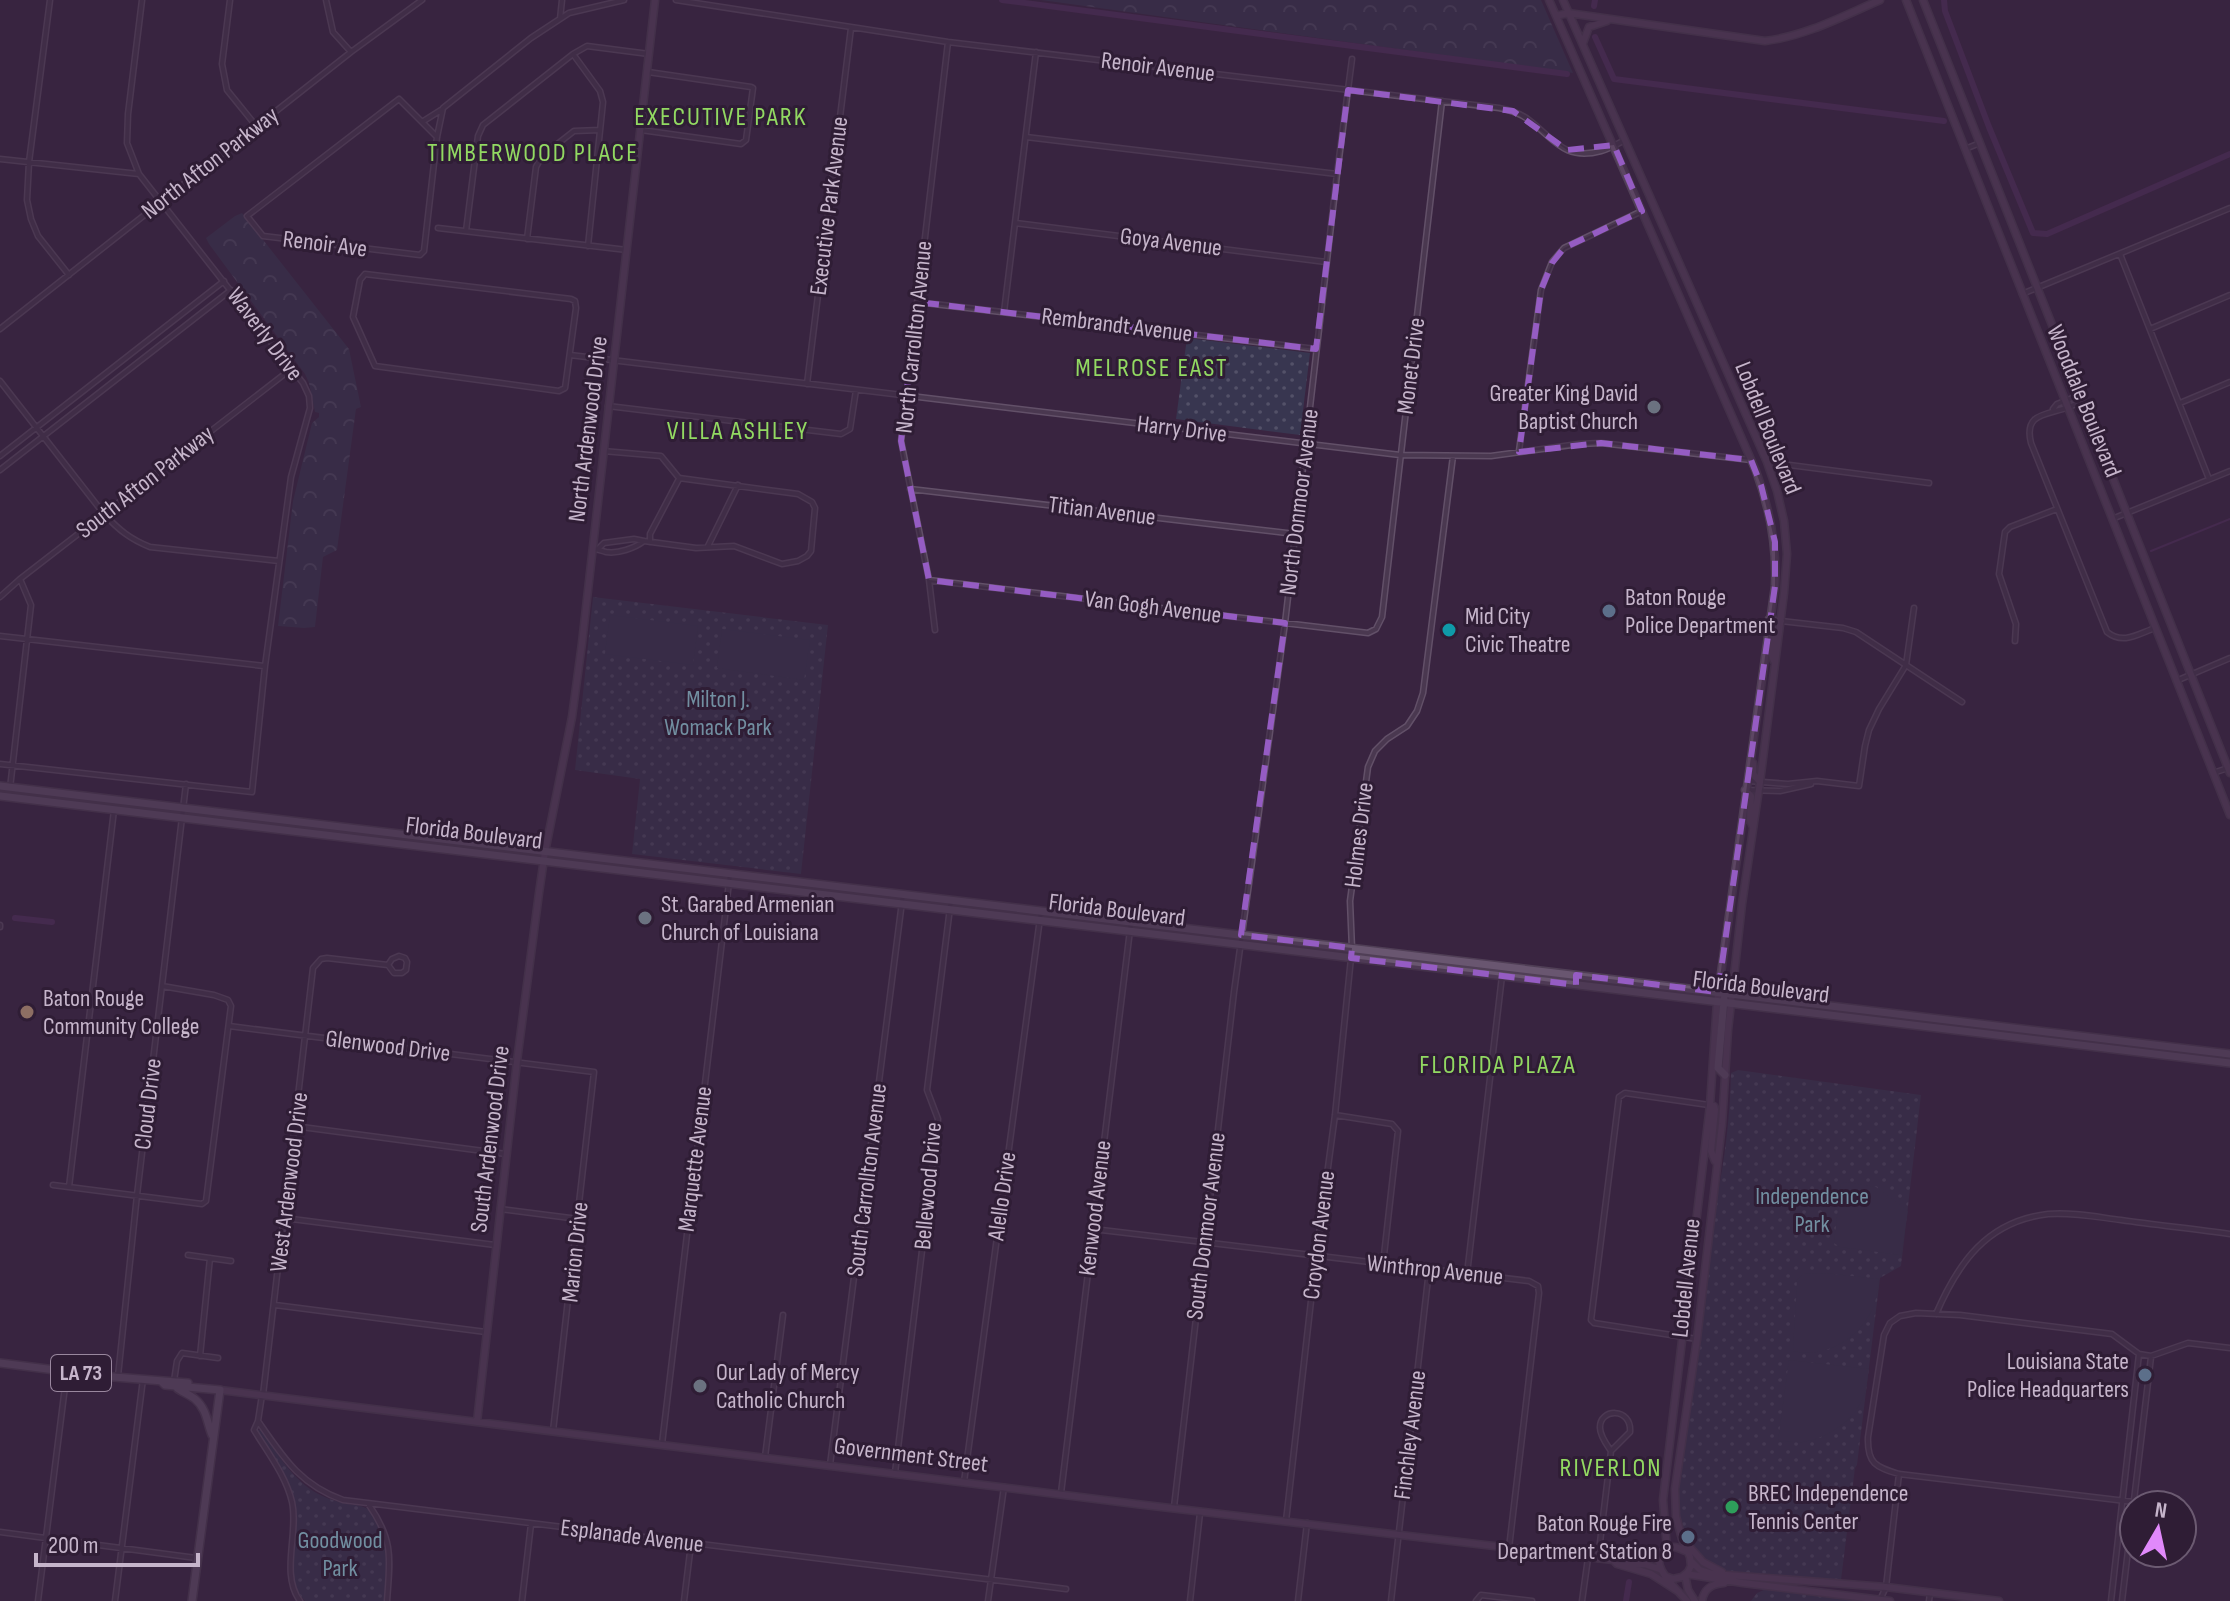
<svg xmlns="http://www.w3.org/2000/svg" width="2230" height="1601" font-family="'Sofia Sans Condensed',sans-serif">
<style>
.forest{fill:url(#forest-crowns)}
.park{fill:url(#park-dots)}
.pitch{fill:#383650}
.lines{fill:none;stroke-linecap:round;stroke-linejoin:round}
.stream{stroke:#53315f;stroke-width:2}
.canal{stroke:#53315f;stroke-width:6}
.street-casing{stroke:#625068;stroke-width:7}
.secondary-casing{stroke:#503f56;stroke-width:9}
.primary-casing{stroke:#503f56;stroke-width:10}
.street{stroke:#4a3850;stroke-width:4}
.secondary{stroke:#5d4663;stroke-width:6}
.primary{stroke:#695670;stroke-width:7}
.marked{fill:none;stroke:#955cc3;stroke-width:6;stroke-dasharray:16 10;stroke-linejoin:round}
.worship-dot{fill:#6b7280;stroke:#2f1d35;stroke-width:3}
.service-dot{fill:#5c6f8a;stroke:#2f1d35;stroke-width:3}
.culture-dot{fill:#0f9aa8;stroke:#2f1d35;stroke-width:3}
.education-dot{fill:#8d6e63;stroke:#2f1d35;stroke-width:3}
.leisure-dot{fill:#2e9e5b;stroke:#2f1d35;stroke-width:3}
.labels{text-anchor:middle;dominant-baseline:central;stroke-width:6;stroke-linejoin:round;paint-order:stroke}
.shield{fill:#2f1d35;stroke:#99879e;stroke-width:2}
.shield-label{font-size:22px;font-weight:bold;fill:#c6b5cb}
.street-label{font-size:24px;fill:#c6b5cb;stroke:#2f1d35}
.poi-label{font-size:24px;fill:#c6b5cb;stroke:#2f1d35;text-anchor:start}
.park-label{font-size:24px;fill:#728fa1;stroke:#2f1d35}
.neighbourhood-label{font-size:26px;letter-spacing:2px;fill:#92d962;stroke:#2f1d35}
</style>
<defs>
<pattern id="forest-crowns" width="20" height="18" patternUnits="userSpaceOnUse" patternTransform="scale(2)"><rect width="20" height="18" fill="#383650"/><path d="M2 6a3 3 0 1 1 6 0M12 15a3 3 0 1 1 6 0" fill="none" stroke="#535168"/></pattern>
<pattern id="park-dots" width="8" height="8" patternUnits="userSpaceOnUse" patternTransform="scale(2)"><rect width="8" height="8" fill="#383650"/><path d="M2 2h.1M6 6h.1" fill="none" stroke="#535168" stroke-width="1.8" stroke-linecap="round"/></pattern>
</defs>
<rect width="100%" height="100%" fill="#392440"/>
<path class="forest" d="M 1041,0 L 1541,0 L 1573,73 Z
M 242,213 L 349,349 L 361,407 L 356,409 L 337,550 L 323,557 L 315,627 L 304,628 L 278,626 L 293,501 L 312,423 L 319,417 L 319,413 L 315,412 L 309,383 L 305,374 L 209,244 L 206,238 L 235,216 Z"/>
<path class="park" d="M 1187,338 L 1310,353 L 1300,435 L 1176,419 Z
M 593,597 L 828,625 L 801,874 L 632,854 L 640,779 L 575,770 Z
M 1738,1070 L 1921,1095 L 1901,1266 L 1880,1278 L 1857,1465 L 1855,1468 L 1841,1580 C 1816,1578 1791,1576 1766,1575 C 1750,1573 1732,1574 1717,1568 C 1690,1556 1679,1523 1676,1495 L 1716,1202 C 1725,1159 1730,1116 1731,1073 Z
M 258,1430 L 261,1430 C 276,1451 290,1476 313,1491 C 323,1497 336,1502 348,1504 C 354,1505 360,1505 366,1508 C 394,1525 387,1574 385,1601 L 305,1601 C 282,1578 300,1534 294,1504 C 289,1478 271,1454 258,1432 Z
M 1766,1589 L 1865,1601 L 1751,1601 L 1757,1593 Z"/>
<path class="pitch" d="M 610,615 L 698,626 L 693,665 L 605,654 Z
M 722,629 L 810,640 L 804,680 L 717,668 Z
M 1846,1182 L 1876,1187 L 1908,1211 L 1901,1255 L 1840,1247 L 1834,1243 L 1841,1184 Z
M 1804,1273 L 1834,1274 L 1879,1279 C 1878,1288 1877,1297 1874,1305 C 1862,1337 1827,1359 1793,1351 L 1797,1280 Z
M 1789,1360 L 1869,1369 C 1867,1379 1867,1391 1862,1400 C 1852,1422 1828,1438 1803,1442 C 1795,1443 1786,1441 1778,1441 Z"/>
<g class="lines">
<path class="stream" d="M 2151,551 L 2230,519"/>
<path class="canal" d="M 1002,0 L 1567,74
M 1944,0 L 1945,11 L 1989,127 L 2033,233 L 2047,234 L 2230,154
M 1594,6 L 1595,0
M 1595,37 L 1614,79 L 1944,121
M 15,918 L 52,922
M 1626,1601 L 1629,1582"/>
<g class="street-casing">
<path id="street" d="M 50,0 L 29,162 L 27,200 L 31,219 L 38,236 L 69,275
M 230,0 L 222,64 L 227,90 L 257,127
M 326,0 L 333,32 L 351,52
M 676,0 L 948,42 L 1499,108 C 1510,110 1520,113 1529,120 C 1554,139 1564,161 1601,151 C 1609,149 1617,144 1625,140
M 560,19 L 562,0
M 573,54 L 600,91 L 603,102 L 588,246
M 422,122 L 441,110
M 641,130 L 741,144 L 746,140 L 753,88 L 751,87 L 648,72
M 437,137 L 399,99 L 247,216 L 263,236 L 420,255 L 424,251 L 437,137 L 443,108 L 531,38 L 569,13 L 624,0
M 1026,137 L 1337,174
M 1965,149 L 1980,143
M 0,159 L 139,174
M 1015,223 L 1326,262
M 438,228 L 627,250
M 466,231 L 478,136 L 483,125 L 573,54 L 587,46 L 649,54
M 527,239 L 536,167 L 542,156 L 574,131 L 600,130
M 2120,254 L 2209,479
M 365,274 L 571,299 L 575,301 L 576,308 L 565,388 L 559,391 L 375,366 L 353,317 L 360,280 Z
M 2022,294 L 2230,208
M 917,302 L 1316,349
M 1004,312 L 1036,52
M 0,329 L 351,52 L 422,0
M 2150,329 L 2230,295
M 570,355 L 1400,455 L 1491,456 L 1579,444 L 1601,443 L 1751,460
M 0,381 L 104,514 C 119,530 130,539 150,547 L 279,561
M 807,384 L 851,28
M 2082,402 C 2076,404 2069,407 2063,409 C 2043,415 2024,415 2031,443 L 2107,632 C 2123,645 2138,634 2155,628
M 2180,403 L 2230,382
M 608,406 L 841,434 L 850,429 L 856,390
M 2053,409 L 2057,404 L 2080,395
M 603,451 L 661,456 L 679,478 L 798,494 L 812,502 L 815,508 L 811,551 L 807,556 L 798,561 L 782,564 L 734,546 L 696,548 L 644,541
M 1519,451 L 1541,290 L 1552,262 L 1564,248 L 1642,211
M 0,456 L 224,281
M 1767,462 L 1929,483
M 0,470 L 231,290
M 910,489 L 1295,534
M 2112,519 L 2230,471
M 650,542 L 650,534 L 679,479
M 708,546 L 738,485
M 594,549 C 598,549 602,551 606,552 C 618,554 635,548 644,541 L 634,539 L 604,543 L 599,548
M 929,580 L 1368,633 L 1376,629 L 1382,617 L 1442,101
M 0,597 L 20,579 L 291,369
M 1781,621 L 1843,628 L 1856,632 L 1962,702
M 935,630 L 929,580 L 901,441 L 948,42
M 0,636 L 264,666
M 2015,641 L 2016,624 L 1999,574 L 2005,532 L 2010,527 L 2057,509
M 2176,681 L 2230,658
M 0,764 L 252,792 L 265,666 L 291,477 L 310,408 L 309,396 L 303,383 L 139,174 L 127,143 L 128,114 L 142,0
M 2213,773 L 2228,768
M 1749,781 L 1788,784 L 1817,781 L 1859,786 L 1865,746 L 1869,730 L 1879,709 L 1906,665 L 1914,608
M 10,788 L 31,605 L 20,579
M 1745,790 L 1780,791 L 1811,784
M 0,925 L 0,927
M 1352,949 L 1350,901 L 1368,767 L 1375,751 L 1387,739 L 1407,726 L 1417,711 L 1423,693 L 1453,456
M 229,1026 L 594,1072 L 553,1431
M 1335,1115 L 1392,1124 L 1398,1131 L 1383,1264
M 294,1126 L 506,1154
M 53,1185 L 202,1204 L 206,1201 L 231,1006 L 228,1000 L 214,995 L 162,986
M 69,1187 L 114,810
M 500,1209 L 578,1219
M 284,1218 L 495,1245
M 1093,1229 L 1529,1281 L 1538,1286 L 1539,1293 L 1509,1548
M 188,1255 L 231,1261
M 1467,1274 L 1502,976
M 275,1305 L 486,1332
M 1936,1314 C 1958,1263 1987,1221 2048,1214 C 2072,1212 2097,1217 2121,1220 C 2157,1225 2194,1229 2230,1234
M 1697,1339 L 1594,1323 L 1591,1320 L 1619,1097 L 1625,1093 L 1709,1105
M 200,1356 L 210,1258
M 118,1376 L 137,1195 L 186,784
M 174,1381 L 177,1361 L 182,1353 L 218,1358
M 262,1395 L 258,1421 C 283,1457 300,1485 343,1500 L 1066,1589
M 263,1395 L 313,968 L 321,959 L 327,958 L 388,965 L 392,959 L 399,956 L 405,958 L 407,962 L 406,970 L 402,973 L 394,973 L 388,965
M 258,1421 L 254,1430 C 268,1453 286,1476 292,1502 C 299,1533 280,1574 300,1601
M 662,1444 L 730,874
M 765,1457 L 783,1315
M 830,1465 L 903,894
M 895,1473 L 938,1119 L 927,1090 L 951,900
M 964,1482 L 1041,911
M 1061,1493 L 1131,922
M 2134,1502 L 1899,1474 C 1876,1467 1867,1464 1868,1437 L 1884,1335 L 1890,1323 L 1900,1316 L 1916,1313 L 1960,1315 L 2112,1334 L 2139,1354 L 2151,1356 L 2188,1343 L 2230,1348
M 369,1505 C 394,1541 390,1559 387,1601
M 1174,1507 L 1234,992 L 1285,623 L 1337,174 L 1352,59
M 1286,1521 L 1316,1257 L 1335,1115 L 1351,958
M 0,1532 L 196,1558
M 1598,1559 L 1611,1451 C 1607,1445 1600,1436 1600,1428 C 1599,1408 1632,1407 1630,1432 L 1611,1451
M 1880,1600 L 1886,1587 L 1899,1474
M 38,1601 L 67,1371
M 115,1601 L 143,1379
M 522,1601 L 531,1524
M 684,1601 L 691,1544
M 988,1601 L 1004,1487
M 1190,1601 L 1200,1513
M 1298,1601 L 1307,1523
M 1391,1601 L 1429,1270
M 1476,1601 L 1481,1595 L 1532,1601
M 1582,1601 L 1588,1558
M 1929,1601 L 1930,1593
M 2111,1601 L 2139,1354
M 2122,1601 L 2151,1357"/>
</g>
<g class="secondary-casing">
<path id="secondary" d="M 1549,0 L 1756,471 C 1770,509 1777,545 1775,586 L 1717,1002 L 1710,1105 L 1663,1500 L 1667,1549
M 1563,0 L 1767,462 L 1777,491 L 1784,521 L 1787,554 L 1784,593 L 1760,782 L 1742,904 L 1728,1030 L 1722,1124 L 1697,1339 L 1675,1489 L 1676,1516 L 1682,1539 L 1690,1557 L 1691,1566 L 1688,1572 L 1682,1577 L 1673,1579 L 1665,1576
M 1906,0 L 2230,815
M 1923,0 L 2230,773
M 1556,16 L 1568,13 L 1765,41 C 1806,36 1843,16 1880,0
M 1583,43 L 1589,27 L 1607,21
M 1775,663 C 1766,649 1779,633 1769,619 L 1781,621
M 1753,763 L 1753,774 L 1760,782
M 1745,790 L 1751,796 L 1750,820 L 1753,827
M 1710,1105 L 1714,1106 L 1715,1110 L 1711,1151 L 1715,1161
M 220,1390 L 1136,1504 L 1613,1560 L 1617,1564 L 1651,1574 L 1679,1592
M 477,1422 L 517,1061 L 539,893 L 545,852 L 572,717 L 582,643 L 655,0
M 1688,1545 L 1703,1562 L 1722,1572
M 1685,1551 C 1679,1548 1674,1545 1667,1549 C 1644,1562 1677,1589 1687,1601
M 1613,1560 L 1638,1558 L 1664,1551
M 1691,1561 L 1700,1570 L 1713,1574 L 1886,1587 L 1999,1601
M 1627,1565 L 1644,1564 L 1659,1569
M 1686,1574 L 1743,1583 L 1890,1601
M 1685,1575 L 1688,1590 L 1695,1601
M 1702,1601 C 1704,1588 1712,1584 1724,1583"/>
</g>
<g class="primary-casing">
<path id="primary" d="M 0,786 L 2230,1054
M 0,796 L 2230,1063
M 1724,999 L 1718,1068 L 1725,1075
M 0,1363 L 102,1376 L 188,1383
M 162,1382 L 165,1385 L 220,1390 L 192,1601
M 177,1388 C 182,1392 189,1394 195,1399 C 207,1409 207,1423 212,1435"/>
</g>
<use href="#street" class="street"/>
<use href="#secondary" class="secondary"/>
<use href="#primary" class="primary"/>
</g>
<path d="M0 0H2230V1601H0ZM 1348,90 L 1513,111 L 1567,150 L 1614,145 L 1642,211 L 1564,248 L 1552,263 L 1541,290 L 1519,452 L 1601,443 L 1751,460 L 1761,485 L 1775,542 L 1775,586 L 1718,992 L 1576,975 L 1576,985 L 1487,974 L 1351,958 L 1352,948 L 1241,935 L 1285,623 L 929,580 L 901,441 L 917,302 L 1316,349 Z" fill="#392440" fill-opacity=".55" fill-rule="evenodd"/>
<path class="marked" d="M 1348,90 L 1513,111 L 1567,150 L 1614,145 L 1642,211 L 1564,248 L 1552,263 L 1541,290 L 1519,452 L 1601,443 L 1751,460 L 1761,485 L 1775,542 L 1775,586 L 1718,992 L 1576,975 L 1576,985 L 1487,974 L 1351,958 L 1352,948 L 1241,935 L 1285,623 L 929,580 L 901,441 L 917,302 L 1316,349 Z"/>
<g class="worship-dot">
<circle cx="1654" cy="407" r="8"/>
<circle cx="645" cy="918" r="8"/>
<circle cx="700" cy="1386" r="8"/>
</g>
<g class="service-dot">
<circle cx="1609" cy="611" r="8"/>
<circle cx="2145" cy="1375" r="8"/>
<circle cx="1688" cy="1537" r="8"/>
</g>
<circle class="culture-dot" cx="1449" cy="630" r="8"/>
<circle class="education-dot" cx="27" cy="1012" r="8"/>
<circle class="leisure-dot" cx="1732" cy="1507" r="8"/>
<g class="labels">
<rect class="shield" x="51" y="1355" width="60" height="36" rx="6"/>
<g class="shield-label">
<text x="81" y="1373">LA 73</text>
</g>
<g class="street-label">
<text transform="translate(1158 67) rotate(7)">Renoir Avenue</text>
<text transform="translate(210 163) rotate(-38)">North Afton Parkway</text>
<text transform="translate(829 206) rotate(-83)">Executive Park Avenue</text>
<text transform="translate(1171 242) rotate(7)">Goya Avenue</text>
<text transform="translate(325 244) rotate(7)">Renoir Ave</text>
<text transform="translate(1117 325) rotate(7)">Rembrandt Avenue</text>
<text transform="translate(265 334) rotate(53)">Waverly Drive</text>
<text transform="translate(914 337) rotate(-84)">North Carrollton Avenue</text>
<text transform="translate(1411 366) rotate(-83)">Monet Drive</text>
<text transform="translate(2084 401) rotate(68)">Wooddale Boulevard</text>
<text transform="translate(1768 428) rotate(68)">Lobdell Boulevard</text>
<text transform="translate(588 429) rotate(-83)">North Ardenwood Drive</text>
<text transform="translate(1182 429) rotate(7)">Harry Drive</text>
<text transform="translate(145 482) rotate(-38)">South Afton Parkway</text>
<text transform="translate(1299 502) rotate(-83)">North Donmoor Avenue</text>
<text transform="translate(1102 511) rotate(7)">Titian Avenue</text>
<text transform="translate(1153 607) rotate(7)">Van Gogh Avenue</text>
<text transform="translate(474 833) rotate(7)">Florida Boulevard</text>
<text transform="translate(1359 835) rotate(-83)">Holmes Drive</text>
<text transform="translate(1117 910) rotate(7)">Florida Boulevard</text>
<text transform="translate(1761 987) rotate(7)">Florida Boulevard</text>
<text transform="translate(388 1046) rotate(7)">Glenwood Drive</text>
<text transform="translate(148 1104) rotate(-83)">Cloud Drive</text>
<text transform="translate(490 1139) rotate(-83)">South Ardenwood Drive</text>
<text transform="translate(695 1159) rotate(-83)">Marquette Avenue</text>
<text transform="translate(867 1180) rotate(-83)">South Carrollton Avenue</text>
<text transform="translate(289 1182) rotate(-83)">West Ardenwood Drive</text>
<text transform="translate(928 1186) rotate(-85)">Bellewood Drive</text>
<text transform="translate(1002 1196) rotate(-82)">Alello Drive</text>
<text transform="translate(1095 1208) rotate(-83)">Kenwood Avenue</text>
<text transform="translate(1206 1226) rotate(-83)">South Donmoor Avenue</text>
<text transform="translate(1319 1235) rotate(-83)">Croydon Avenue</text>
<text transform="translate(575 1252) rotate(-84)">Marion Drive</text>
<text transform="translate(1435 1270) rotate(6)">Winthrop Avenue</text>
<text transform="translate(1686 1278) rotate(-84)">Lobdell Avenue</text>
<text transform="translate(1410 1435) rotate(-83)">Finchley Avenue</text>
<text transform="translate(911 1455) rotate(7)">Government Street</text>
<text transform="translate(632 1536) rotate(7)">Esplanade Avenue</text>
</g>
<g class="poi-label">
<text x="1638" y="393" text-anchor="end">Greater King David<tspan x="1638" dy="28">Baptist Church</tspan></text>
<text x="1625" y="597">Baton Rouge<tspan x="1625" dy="28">Police Department</tspan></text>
<text x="1465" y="616">Mid City<tspan x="1465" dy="28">Civic Theatre</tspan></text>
<text x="661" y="904">St. Garabed Armenian<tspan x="661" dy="28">Church of Louisiana</tspan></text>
<text x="43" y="998">Baton Rouge<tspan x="43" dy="28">Community College</tspan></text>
<text x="2129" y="1361" text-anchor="end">Louisiana State<tspan x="2129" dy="28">Police Headquarters</tspan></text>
<text x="716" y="1372">Our Lady of Mercy<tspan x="716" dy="28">Catholic Church</tspan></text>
<text x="1748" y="1493">BREC Independence<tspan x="1748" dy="28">Tennis Center</tspan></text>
<text x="1672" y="1523" text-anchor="end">Baton Rouge Fire<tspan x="1672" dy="28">Department Station 8</tspan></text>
</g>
<g class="park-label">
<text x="718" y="699">Milton J.<tspan x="718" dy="28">Womack Park</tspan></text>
<text x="1812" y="1196">Independence<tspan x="1812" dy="28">Park</tspan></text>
<text x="340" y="1540">Goodwood<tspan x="340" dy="28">Park</tspan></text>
</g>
<g class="neighbourhood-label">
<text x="721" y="117">EXECUTIVE PARK</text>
<text x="533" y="153">TIMBERWOOD PLACE</text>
<text x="1152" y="368">MELROSE EAST</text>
<text x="738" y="431">VILLA ASHLEY</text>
<text x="1498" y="1065">FLORIDA PLAZA</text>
<text x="1611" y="1468">RIVERLON</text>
</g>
</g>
<g transform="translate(2158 1529) rotate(9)"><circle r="38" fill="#2f1d35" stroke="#6b5a71" stroke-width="2"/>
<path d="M0-6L14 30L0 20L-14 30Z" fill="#e189fb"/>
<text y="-12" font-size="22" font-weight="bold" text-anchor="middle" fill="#c6b5cb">N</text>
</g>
<path d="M36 1553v12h162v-12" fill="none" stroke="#c6b5cb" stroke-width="4"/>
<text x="48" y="1553" font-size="24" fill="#c6b5cb" stroke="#2f1d35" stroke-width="6" paint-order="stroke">200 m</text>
</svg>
